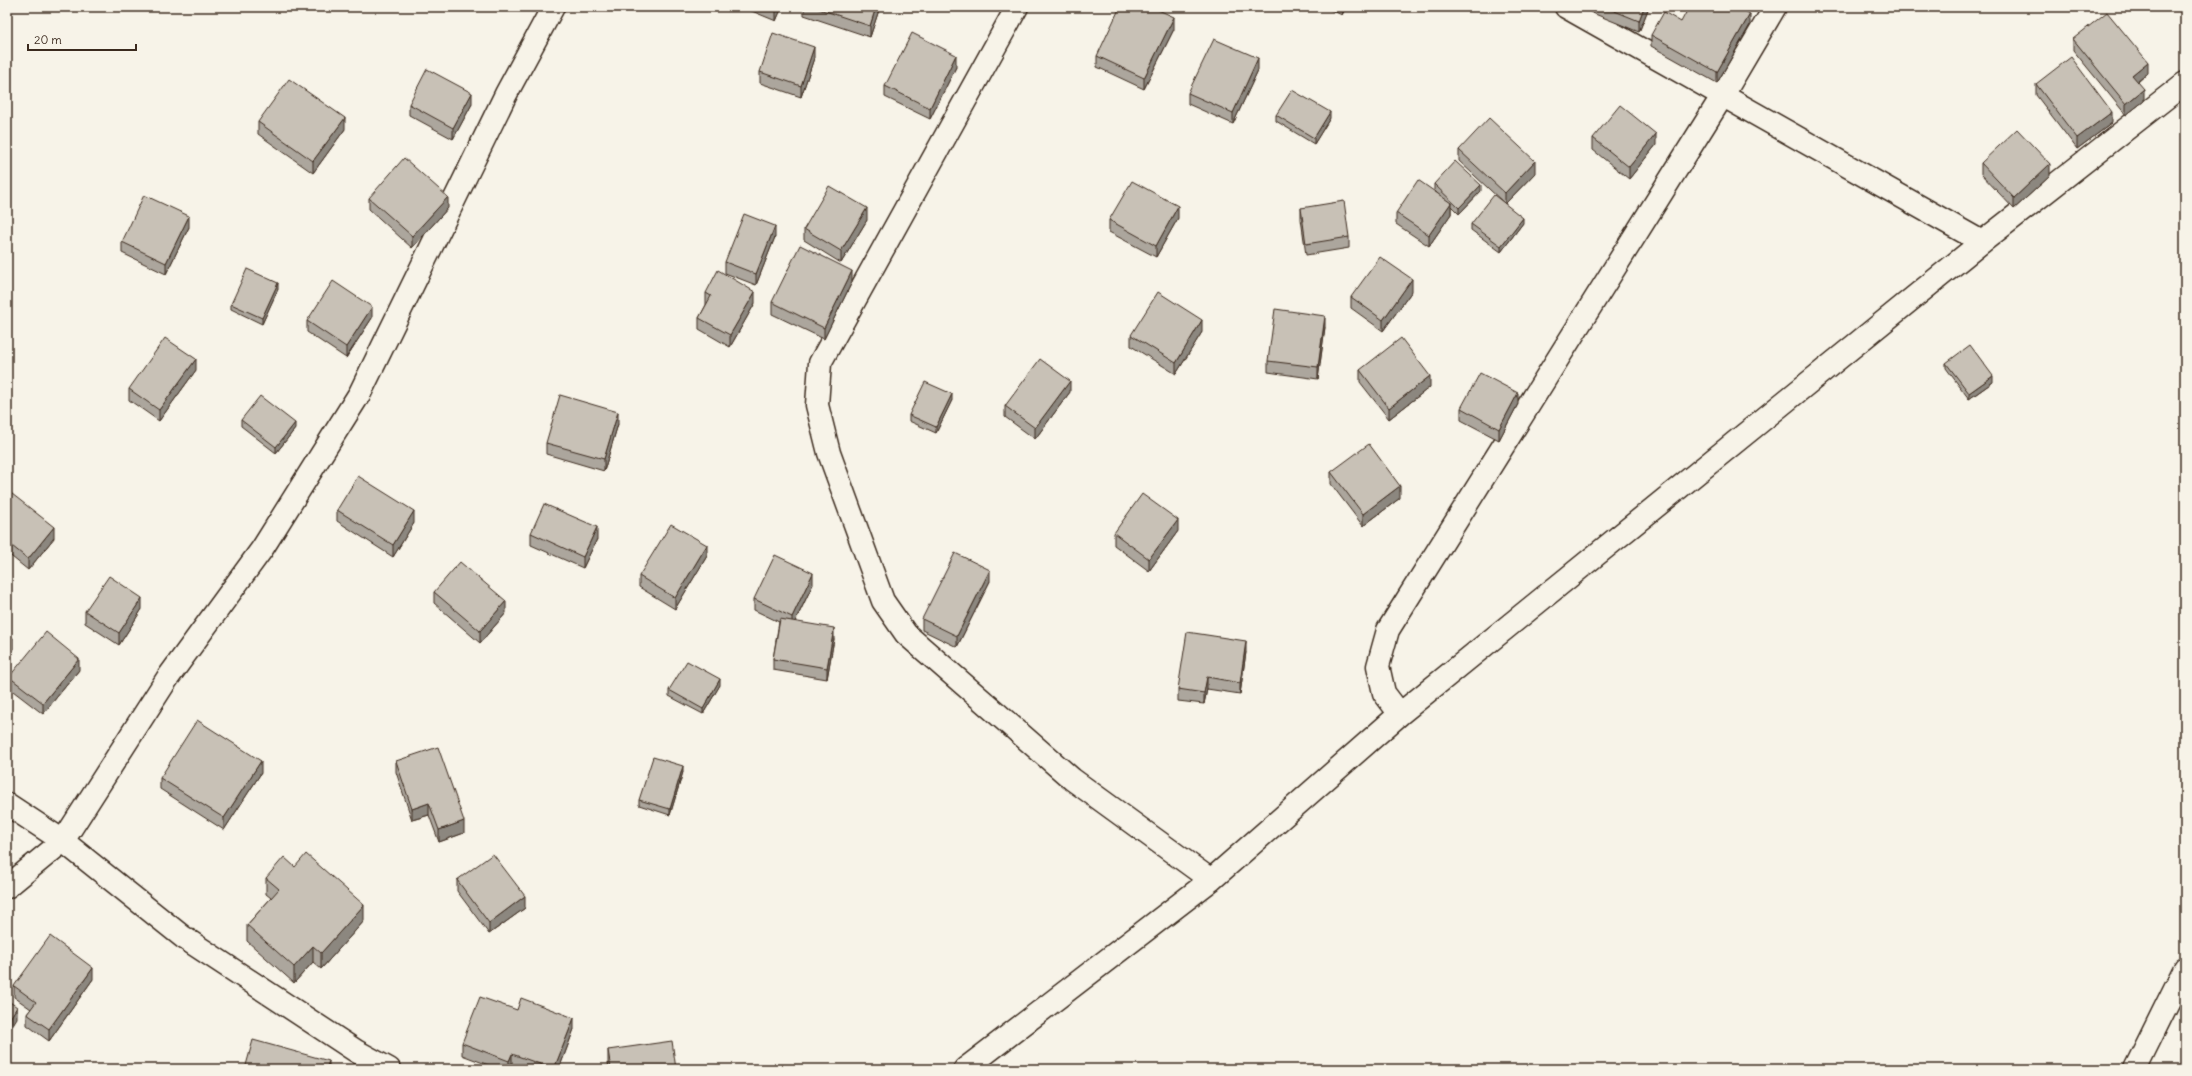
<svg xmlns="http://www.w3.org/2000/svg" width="2192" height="1076" font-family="Delius,sans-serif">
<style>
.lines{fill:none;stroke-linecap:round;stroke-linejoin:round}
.minor-casing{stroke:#3b2a1e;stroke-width:25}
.primary-casing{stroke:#3b2a1e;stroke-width:25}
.minor{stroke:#f7f3e8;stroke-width:22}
.primary{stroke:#f7f3e8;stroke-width:22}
.wall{fill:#aca69d;stroke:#3b2a1e}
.shaded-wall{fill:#8c877f;stroke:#3b2a1e}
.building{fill:#c8c1b6;stroke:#3b2a1e}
</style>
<rect width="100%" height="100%" fill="#f7f3e8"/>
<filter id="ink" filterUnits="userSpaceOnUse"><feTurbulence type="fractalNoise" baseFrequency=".025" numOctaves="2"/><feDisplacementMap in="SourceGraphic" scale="8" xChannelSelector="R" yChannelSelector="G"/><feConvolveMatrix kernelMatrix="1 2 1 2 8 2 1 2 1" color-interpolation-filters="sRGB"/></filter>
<g filter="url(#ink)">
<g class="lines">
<g class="minor-casing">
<path id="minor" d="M 1017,7 L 820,363 L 817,405 L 829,453 L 883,601 L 906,634 L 1072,779 L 1211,880
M 1566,7 L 1982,242
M 1400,714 L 1384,693 L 1378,666 L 1388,630 L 1723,95 L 1775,7
M 7,804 L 63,841 L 183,937 L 356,1051 L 389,1069
M 7,887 L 63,841 L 167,679 L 262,549 L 360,393 L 506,94 L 553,7
M 965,1069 L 1211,880 L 1400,714 L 1982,242 L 2185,83"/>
</g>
<g class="primary-casing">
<path id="primary" d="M 2135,1069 L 2185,968"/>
</g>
<use href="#minor" class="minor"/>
<use href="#primary" class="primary"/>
</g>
<path class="wall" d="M 742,7 L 782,7 L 776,21 Z
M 804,7 L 880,7 L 870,37 L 804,15 Z
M 1324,7 L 1346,7 L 1342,15 Z
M 1590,7 L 1649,7 L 1639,32 L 1590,12 Z
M 1681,22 L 1750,25 L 1717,83 L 1651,46 L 1651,35 Z
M 1174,29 L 1144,89 L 1097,67 L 1097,56 Z
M 2073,39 L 2148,73 L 2138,82 L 2144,101 L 2126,115 L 2073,50 Z
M 814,58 L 801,97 L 760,83 L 760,72 Z
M 956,67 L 930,119 L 885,97 L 885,86 Z
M 1258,70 L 1233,124 L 1188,104 L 1188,93 Z
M 2036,84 L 2112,123 L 2077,149 L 2036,95 Z
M 409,104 L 472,104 L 453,139 L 409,115 Z
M 1276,115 L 1330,118 L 1314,144 L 1276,121 Z
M 258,122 L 345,129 L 313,173 L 258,134 Z
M 1593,138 L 1656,145 L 1629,179 L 1593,150 Z
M 1459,150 L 1535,173 L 1505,204 L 1523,223 L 1501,252 L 1471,230 L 1471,224 L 1504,203 L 1459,161 Z
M 1981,163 L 2050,176 L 2014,209 L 1981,174 Z
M 1434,184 L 1481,191 L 1459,214 L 1451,206 L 1451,214 L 1429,246 L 1396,224 L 1396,213 L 1438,194 L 1434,190 Z
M 369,198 L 448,208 L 412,248 L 369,209 Z
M 1301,208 L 1349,237 L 1349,248 L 1306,255 L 1301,219 Z
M 1178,218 L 1156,257 L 1109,232 L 1109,220 Z
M 867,220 L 841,263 L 804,240 L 804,229 Z
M 189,227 L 166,274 L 122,253 L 122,242 Z
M 775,237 L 756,285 L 725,273 L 725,262 Z
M 852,282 L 824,339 L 772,314 L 772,302 Z
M 278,289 L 262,324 L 231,309 L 231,304 Z
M 1412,291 L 1383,331 L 1351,308 L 1351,297 Z
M 706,293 L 755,303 L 730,347 L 699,329 L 699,318 L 706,305 Z
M 372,318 L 346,358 L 307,332 L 307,321 Z
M 1325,327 L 1318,379 L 1268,372 L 1268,361 Z
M 1202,332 L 1176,374 L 1131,346 L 1131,335 Z
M 1946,363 L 1993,382 L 1969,399 L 1946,368 Z
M 196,370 L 159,421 L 129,400 L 129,389 Z
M 1360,370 L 1430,387 L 1389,419 L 1360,382 Z
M 1070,392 L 1035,439 L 1005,417 L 1005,406 Z
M 952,400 L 936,433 L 909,421 L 909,415 Z
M 1518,404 L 1499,440 L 1461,420 L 1461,408 Z
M 241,420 L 295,429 L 276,453 L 241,426 Z
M 618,424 L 604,471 L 546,454 L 546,443 Z
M 1331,472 L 1400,498 L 1363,526 L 1331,484 Z
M 7,491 L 54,538 L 28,570 L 7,553 Z
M 337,510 L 414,523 L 393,557 L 337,521 Z
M 1178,531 L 1149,571 L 1114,545 L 1114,533 Z
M 531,533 L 597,539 L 583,568 L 531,545 Z
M 707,556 L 675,609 L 639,587 L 639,576 Z
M 990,581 L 957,647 L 922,630 L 922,619 Z
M 813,584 L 795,622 L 834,639 L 827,679 L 773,670 L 773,659 L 779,622 L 754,610 L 754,599 Z
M 434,592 L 506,613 L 480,643 L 434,603 Z
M 142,609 L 119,645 L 85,623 L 85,611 Z
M 1246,652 L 1240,694 L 1207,689 L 1204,704 L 1178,701 L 1178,689 Z
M 79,670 L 43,714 L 9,688 L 9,677 Z
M 720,685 L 703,714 L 669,696 L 669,690 Z
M 396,761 L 464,833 L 439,842 L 429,815 L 412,820 L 396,772 Z
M 683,772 L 670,815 L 639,805 L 639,800 Z
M 261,773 L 224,830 L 160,789 L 160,778 Z
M 295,867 L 364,921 L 321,969 L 313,962 L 294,983 L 247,941 L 247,925 L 271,898 L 266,894 L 266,878 Z
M 457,880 L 525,908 L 489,934 L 457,891 Z
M 93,979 L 49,1041 L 27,1025 L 27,1014 L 31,1009 L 14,997 L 14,986 Z
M 517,1010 L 574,1029 L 559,1069 L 523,1069 L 512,1065 L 511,1069 L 499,1069 L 462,1055 L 462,1043 Z
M 608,1050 L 676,1069 L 609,1069 L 608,1062 Z"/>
<path class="shaded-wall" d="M 777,7 L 782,7 L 776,21 L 776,10 Z
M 876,7 L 880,7 L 870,37 L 870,26 Z
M 1342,7 L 1346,7 L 1342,15 Z
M 1644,7 L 1649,7 L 1639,32 L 1639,21 Z
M 1750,14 L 1750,25 L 1717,83 L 1717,72 Z
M 1174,17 L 1174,29 L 1144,89 L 1144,78 Z
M 814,47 L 814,58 L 801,97 L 801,86 Z
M 956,55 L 956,67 L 930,119 L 930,108 Z
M 1258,58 L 1258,70 L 1233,124 L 1233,113 Z
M 2148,62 L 2148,73 L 2132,86 L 2132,75 Z
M 2144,89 L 2144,101 L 2126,115 L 2126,104 Z
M 472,93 L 472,104 L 453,139 L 453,128 Z
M 1330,112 L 1330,118 L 1314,144 L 1314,138 Z
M 2112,112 L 2112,123 L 2077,149 L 2077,138 Z
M 345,118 L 345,129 L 313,173 L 313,161 Z
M 1656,134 L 1656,145 L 1629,179 L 1629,167 Z
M 1535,161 L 1535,173 L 1505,204 L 1505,193 Z
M 2050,164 L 2050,176 L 2014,209 L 2014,198 Z
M 1481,185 L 1481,191 L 1459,214 L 1459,208 Z
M 448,197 L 448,208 L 412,248 L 412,236 Z
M 1451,203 L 1451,214 L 1429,246 L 1429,235 Z
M 1178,206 L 1178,218 L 1156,257 L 1156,246 Z
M 867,208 L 867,220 L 841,263 L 841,251 Z
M 189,216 L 189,227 L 166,274 L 166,263 Z
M 1523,218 L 1523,223 L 1501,252 L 1501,246 Z
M 775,226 L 775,237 L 756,285 L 756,274 Z
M 852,271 L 852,282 L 824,339 L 824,328 Z
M 1412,279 L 1412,291 L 1383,331 L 1383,320 Z
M 278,283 L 278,289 L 262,324 L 262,318 Z
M 755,292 L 755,303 L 730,347 L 730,335 Z
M 372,307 L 372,318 L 346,358 L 346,347 Z
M 1325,316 L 1325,327 L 1318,379 L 1318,367 Z
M 1202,320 L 1202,332 L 1176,374 L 1176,363 Z
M 196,359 L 196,370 L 159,421 L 159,410 Z
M 1430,376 L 1430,387 L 1389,419 L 1389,408 Z
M 1993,376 L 1993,382 L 1969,399 L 1969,393 Z
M 1070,381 L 1070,392 L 1035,439 L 1035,428 Z
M 1518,393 L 1518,404 L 1499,440 L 1499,429 Z
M 952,394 L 952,400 L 936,433 L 936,427 Z
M 618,412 L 618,424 L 604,471 L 604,459 Z
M 295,423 L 295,429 L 276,453 L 276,447 Z
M 1400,486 L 1400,498 L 1363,526 L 1363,514 Z
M 414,511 L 414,523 L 393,557 L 393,545 Z
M 1178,520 L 1178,531 L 1149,571 L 1149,559 Z
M 54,527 L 54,538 L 28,570 L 28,559 Z
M 597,527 L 597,539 L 583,568 L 583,557 Z
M 707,545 L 707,556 L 675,609 L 675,598 Z
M 990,570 L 990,581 L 957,647 L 957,636 Z
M 813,573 L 813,584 L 792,628 L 792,617 Z
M 142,598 L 142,609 L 119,645 L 119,633 Z
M 506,601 L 506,613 L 480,643 L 480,631 Z
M 834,628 L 834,639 L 827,679 L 827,668 Z
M 13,638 L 13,649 L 7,655 L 7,643 Z
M 1246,641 L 1246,652 L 1240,694 L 1240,683 Z
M 79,659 L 79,670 L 43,714 L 43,703 Z
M 1207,677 L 1207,689 L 1204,704 L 1204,693 Z
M 720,679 L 720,685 L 703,714 L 703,709 Z
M 261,761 L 261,773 L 224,830 L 224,818 Z
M 683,766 L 683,772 L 670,815 L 670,809 Z
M 429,803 L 429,815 L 412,820 L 412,809 Z
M 464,821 L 464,833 L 439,842 L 439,830 Z
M 525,896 L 525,908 L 489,934 L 489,923 Z
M 364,905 L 364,921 L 321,969 L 321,953 Z
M 313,946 L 313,962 L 294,983 L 294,967 Z
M 93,968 L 93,979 L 49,1041 L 49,1029 Z
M 17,1007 L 17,1018 L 7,1034 L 7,1023 Z
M 574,1018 L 574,1029 L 559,1069 L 554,1069 Z
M 512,1054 L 512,1065 L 511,1069 L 509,1069 L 509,1061 Z
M 329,1061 L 329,1069 L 326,1069 Z"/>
<path class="building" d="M 769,7 L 777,7 L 776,10 Z
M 813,7 L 876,7 L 870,26 Z
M 1120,7 L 1152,7 L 1174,17 L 1144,78 L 1097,56 Z
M 1605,7 L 1644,7 L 1639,21 Z
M 1689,7 L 1738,7 L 1750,14 L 1717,72 L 1651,35 L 1664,12 L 1681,22 Z
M 2107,12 L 2148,62 L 2132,75 L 2144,89 L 2126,104 L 2073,39 Z
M 773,33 L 814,47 L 801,86 L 760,72 Z
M 912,33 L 956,55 L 930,108 L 885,86 Z
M 1214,39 L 1258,58 L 1233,113 L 1188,93 Z
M 2071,57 L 2112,112 L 2077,138 L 2036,84 Z
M 427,69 L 472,93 L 453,128 L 409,104 Z
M 289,79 L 345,118 L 313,161 L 258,122 Z
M 1292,90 L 1330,112 L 1314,138 L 1276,115 Z
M 1620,105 L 1656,134 L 1629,167 L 1593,138 Z
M 1489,118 L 1535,161 L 1505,193 L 1459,150 Z
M 2017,129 L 2050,164 L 2014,198 L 1981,163 Z
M 404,158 L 448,197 L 412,236 L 369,198 Z
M 1455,161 L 1481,185 L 1459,208 L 1434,184 Z
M 1418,180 L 1451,203 L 1429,235 L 1396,213 Z
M 1132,181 L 1178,206 L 1156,246 L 1109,220 Z
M 829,186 L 867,208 L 841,251 L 804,229 Z
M 144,195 L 189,216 L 166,263 L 122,242 Z
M 1494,195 L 1523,218 L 1501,246 L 1471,224 Z
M 1344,201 L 1349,237 L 1306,244 L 1301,208 Z
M 744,214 L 775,226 L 756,274 L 725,262 Z
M 800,245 L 852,271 L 824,328 L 772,302 Z
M 1380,257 L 1412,279 L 1383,320 L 1351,297 Z
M 247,269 L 278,283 L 262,318 L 231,304 Z
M 718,270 L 755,292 L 730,335 L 699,318 L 711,296 L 706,293 Z
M 333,281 L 372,307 L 346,347 L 307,321 Z
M 1158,292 L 1202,320 L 1176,363 L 1131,335 Z
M 1275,309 L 1325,316 L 1318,367 L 1268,361 Z
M 165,338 L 196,359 L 159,410 L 129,389 Z
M 1401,338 L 1430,376 L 1389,408 L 1360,370 Z
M 1970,345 L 1993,376 L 1969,393 L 1946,363 Z
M 1040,359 L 1070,381 L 1035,428 L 1005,406 Z
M 1480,373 L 1518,393 L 1499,429 L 1461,408 Z
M 925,382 L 952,394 L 936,427 L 909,415 Z
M 560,395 L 618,412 L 604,459 L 546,443 Z
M 260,396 L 295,423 L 276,447 L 241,420 Z
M 1369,444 L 1400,486 L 1363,514 L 1331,472 Z
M 358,476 L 414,511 L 393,545 L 337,510 Z
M 7,490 L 54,527 L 28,559 L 7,542 Z
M 1142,494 L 1178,520 L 1149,559 L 1114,533 Z
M 544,504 L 597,527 L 583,557 L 531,533 Z
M 671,524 L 707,545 L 675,598 L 639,576 Z
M 955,553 L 990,570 L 957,636 L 922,619 Z
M 775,555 L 813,573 L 792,617 L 754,599 Z
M 460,562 L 506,601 L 480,631 L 434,592 Z
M 109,576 L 142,598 L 119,633 L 85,611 Z
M 780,619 L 834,628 L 827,668 L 773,659 Z
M 7,632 L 13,638 L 7,643 Z
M 46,632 L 79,659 L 43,703 L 9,677 Z
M 1187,632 L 1246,641 L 1240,683 L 1207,677 L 1204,693 L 1178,689 Z
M 687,661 L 720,679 L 703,709 L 669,690 Z
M 197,720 L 261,761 L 224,818 L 160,778 Z
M 438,747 L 464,821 L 439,830 L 429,803 L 412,809 L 396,761 Z
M 653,757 L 683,766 L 670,809 L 639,800 Z
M 306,854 L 364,905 L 321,953 L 313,946 L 294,967 L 247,925 L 279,889 L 266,878 L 284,857 L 295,867 Z
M 493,854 L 525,896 L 489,923 L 457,880 Z
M 50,936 L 93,968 L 49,1029 L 27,1014 L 36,1002 L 14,986 Z
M 480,997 L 517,1010 L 521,998 L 574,1018 L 554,1069 L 512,1054 L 509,1061 L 462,1043 Z
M 7,1000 L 17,1007 L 7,1023 Z
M 253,1040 L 329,1061 L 326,1069 L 245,1069 Z
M 672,1041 L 676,1069 L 611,1069 L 608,1050 Z"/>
</g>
<rect width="2192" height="1076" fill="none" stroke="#f7f3e8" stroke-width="24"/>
<rect x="12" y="12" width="2168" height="1052" fill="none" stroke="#3b2a1e" stroke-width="1.5" filter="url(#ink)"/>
<path d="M28 44v6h108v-6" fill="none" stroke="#3b2a1e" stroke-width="2"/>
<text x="34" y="44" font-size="12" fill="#3b2a1e" stroke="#f7f3e8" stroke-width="3" paint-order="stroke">20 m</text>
</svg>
